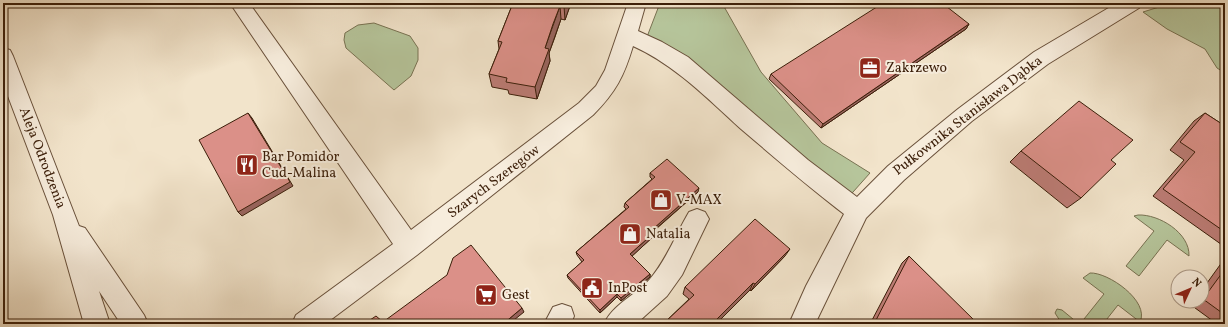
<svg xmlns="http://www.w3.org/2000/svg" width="1228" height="327" font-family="Vollkorn,serif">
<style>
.green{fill:#b6c59b;stroke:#787252}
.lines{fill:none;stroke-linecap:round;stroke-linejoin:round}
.stream{fill:#757e73;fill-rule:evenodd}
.minor-casing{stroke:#69503a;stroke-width:2}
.minor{fill:#f7eddd;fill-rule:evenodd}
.wall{fill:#bc7c75;stroke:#3b1e09}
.shaded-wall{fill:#99655f;stroke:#3b1e09}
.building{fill:#db9088;stroke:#3b1e09}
.labels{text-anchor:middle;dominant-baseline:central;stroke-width:4;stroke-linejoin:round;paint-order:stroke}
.poi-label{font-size:14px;fill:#3b1e09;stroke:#f7eddd;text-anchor:start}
.street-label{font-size:14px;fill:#3b1e09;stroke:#f7eddd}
</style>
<rect width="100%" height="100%" fill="#f2e4cb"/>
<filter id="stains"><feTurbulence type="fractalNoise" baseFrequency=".005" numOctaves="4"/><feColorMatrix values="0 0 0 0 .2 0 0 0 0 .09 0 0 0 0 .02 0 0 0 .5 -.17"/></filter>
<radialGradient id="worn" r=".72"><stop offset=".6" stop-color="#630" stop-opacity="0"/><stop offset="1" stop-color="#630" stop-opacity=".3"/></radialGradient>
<path class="green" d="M 660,3 L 722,3 L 761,72 L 822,143 L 870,173 L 845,201 L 645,42 Z
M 1172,3 L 1225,3 L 1225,73 L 1217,68 L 1205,49 L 1167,29 L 1143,12 Z
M 374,23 L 410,36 L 418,48 L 418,60 L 411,76 L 394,90 L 346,48 L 344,40 L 345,33 L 358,25 Z
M 1138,215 C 1159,214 1190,233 1189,256 L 1167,240 L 1139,276 L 1126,266 L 1154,231 L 1134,216 Z
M 1090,273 C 1108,272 1150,301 1140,322 L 1118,305 L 1103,324 L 1080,324 L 1104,294 L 1083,278 Z
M 1057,309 L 1062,310 L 1079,324 L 1062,324 L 1055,313 Z"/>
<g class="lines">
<path class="stream" d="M 1217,3 L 1225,3 L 1225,10 Z"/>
<g class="minor-casing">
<path id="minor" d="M 230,3 L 249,3 L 411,230 L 579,103 L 596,86 L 605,70 L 628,3 L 646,3 L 638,31 L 662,42 L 688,57 L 808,160 L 857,197 L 888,166 L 958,109 L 1034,52 L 1117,3 L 1141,3 L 1139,8 L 1048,64 L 972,121 L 904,180 L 866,218 L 815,324 L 789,324 L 806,286 L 844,214 C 809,187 775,158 741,129 C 707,98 675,65 633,46 C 624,76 616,92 593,115 L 417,255 L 325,324 L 292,324 L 296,315 L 393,244 Z
M 3,48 L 10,50 L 13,56 L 79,226 L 85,228 L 144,315 L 148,324 L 121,324 L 99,291 L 110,324 L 84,324 L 53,215 L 3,83 Z
M 697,209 L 705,212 L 709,219 L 682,275 L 667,296 L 636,324 L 604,324 C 613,304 636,295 650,279 C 667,259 676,234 689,212 Z
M 562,304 L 571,307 L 574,316 L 571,324 L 544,324 L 553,307 Z"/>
</g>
<use href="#minor" class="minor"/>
</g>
<path class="wall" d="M 513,3 L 571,3 L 565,20 L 561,19 L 555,37 L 549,53 L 550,61 L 537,99 L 509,94 L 508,90 L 492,87 L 489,74 L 499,49 L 498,41 Z
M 969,24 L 966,29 L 821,128 L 769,79 L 771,74 Z
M 1205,113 L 1225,126 L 1225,247 L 1153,196 L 1184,160 L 1170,150 L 1194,121 Z
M 1021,151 L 1111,160 L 1081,198 L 1067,208 L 1010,162 Z
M 650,173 L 698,192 L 655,230 L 656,231 L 655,235 L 632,256 L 650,274 L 650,277 L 621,301 L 617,297 L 600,313 L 568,278 L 567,275 L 582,262 L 577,255 L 576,252 L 626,209 L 624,207 L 625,203 L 652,179 L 650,177 Z
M 785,256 L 751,291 L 750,290 L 716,324 L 663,324 L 689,299 L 683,294 L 685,287 Z
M 909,256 L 976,324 L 870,324 L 902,263 Z
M 1225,258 L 1225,323 L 1223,324 L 1217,324 L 1191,305 L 1194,301 L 1202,301 L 1202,290 Z"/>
<path class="shaded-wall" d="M 565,3 L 571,3 L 565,20 L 564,6 Z
M 560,6 L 561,19 L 549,53 L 550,61 L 537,99 L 535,87 L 545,48 Z
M 969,24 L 966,29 L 821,128 L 823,124 Z
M 248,113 L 252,118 L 293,186 L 242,216 L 238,212 Z
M 699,188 L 698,192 L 652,232 L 653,229 Z
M 656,231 L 655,235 L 630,258 L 630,254 Z
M 790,249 L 785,256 L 751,291 L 755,284 Z
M 650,274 L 650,277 L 621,301 L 621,298 Z
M 753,283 L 750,290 L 716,324 L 712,324 Z
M 617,294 L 617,297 L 600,313 L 600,310 Z
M 522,308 L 524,312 L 509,324 L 503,324 Z"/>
<path class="building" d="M 513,3 L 565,3 L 564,6 L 560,6 L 553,24 L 545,48 L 549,49 L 535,87 L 506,82 L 507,78 L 489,74 L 502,42 L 498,41 Z
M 883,3 L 942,3 L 969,24 L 823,124 L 771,74 Z
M 1079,101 L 1133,140 L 1111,160 L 1116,164 L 1081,198 L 1021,151 Z
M 248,113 L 290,182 L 238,212 L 199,140 Z
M 1205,113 L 1225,126 L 1225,232 L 1163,189 L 1195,152 L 1180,142 Z
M 667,159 L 699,188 L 653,229 L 656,231 L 630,254 L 650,274 L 621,298 L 617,294 L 600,310 L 567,275 L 584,260 L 576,252 L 629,207 L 625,203 L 655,177 L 650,173 Z
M 755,219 L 790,249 L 755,284 L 753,283 L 712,324 L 663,324 L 694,295 L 685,287 Z
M 471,245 L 522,308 L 503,324 L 364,324 L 376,316 L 383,322 L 447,275 L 453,258 Z
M 909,256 L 977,323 L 976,324 L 874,324 Z
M 1225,269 L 1225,315 L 1203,299 Z"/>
<defs>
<g id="office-square" transform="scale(1.15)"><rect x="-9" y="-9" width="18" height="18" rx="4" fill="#8f2418" stroke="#f7eddd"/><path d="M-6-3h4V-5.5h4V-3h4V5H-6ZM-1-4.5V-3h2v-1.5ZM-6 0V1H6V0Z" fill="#fff"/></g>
<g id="restaurant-square" transform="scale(1.15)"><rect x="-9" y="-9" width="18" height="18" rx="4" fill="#8f2418" stroke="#f7eddd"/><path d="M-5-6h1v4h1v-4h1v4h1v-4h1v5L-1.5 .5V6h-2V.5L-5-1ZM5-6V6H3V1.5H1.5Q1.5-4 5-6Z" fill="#fff"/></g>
<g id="shop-square" transform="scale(1.15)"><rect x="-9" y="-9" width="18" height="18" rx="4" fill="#8f2418" stroke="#f7eddd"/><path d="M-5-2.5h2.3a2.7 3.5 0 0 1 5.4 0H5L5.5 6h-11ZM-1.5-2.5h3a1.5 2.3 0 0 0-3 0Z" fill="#fff"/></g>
<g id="civic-square" transform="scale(1.15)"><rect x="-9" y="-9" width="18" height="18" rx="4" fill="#8f2418" stroke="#f7eddd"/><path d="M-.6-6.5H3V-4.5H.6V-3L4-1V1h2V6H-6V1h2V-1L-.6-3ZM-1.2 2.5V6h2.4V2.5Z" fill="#fff"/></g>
<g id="supermarket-square" transform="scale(1.15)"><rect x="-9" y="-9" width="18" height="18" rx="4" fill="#8f2418" stroke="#f7eddd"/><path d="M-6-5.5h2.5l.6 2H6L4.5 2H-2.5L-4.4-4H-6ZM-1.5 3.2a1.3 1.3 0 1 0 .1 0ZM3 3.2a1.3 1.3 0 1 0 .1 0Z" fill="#fff"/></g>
</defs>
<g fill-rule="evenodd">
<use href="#office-square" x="870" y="68"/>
<use href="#restaurant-square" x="247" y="165"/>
<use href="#shop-square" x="661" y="200"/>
<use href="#shop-square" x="630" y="234"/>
<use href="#civic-square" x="592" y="288"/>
<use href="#supermarket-square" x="486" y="295"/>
</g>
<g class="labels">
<g class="poi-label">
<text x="886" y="68">Zakrzewo</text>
<text x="262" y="157">Bar Pomidor<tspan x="262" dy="16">Cud-Malina</tspan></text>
<text x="676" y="200">V-MAX</text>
<text x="646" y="234">Natalia</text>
<text x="608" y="288">InPost</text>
<text x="502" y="295">Gest</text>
</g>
<g class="street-label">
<text transform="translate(968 116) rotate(-38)">Pułkownika Stanisława Dąbka</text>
<text transform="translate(42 158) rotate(69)">Aleja Odrodzenia</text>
<text transform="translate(494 182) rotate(-37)">Szarych Szeregów</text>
</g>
</g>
<rect width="1228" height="327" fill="none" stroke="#f2e4cb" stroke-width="16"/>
<rect x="4" y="4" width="1220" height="319" fill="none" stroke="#3b1e09" stroke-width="2"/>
<rect x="8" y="8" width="1212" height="311" fill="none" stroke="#3b1e09"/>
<g transform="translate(1190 289) rotate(46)"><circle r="19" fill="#f7eddd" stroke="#ac9a88"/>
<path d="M0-3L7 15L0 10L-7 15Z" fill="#8f2418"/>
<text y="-6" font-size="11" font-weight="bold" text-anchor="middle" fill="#3b1e09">N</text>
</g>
<rect width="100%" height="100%" filter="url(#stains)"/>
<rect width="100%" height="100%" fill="url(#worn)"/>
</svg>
